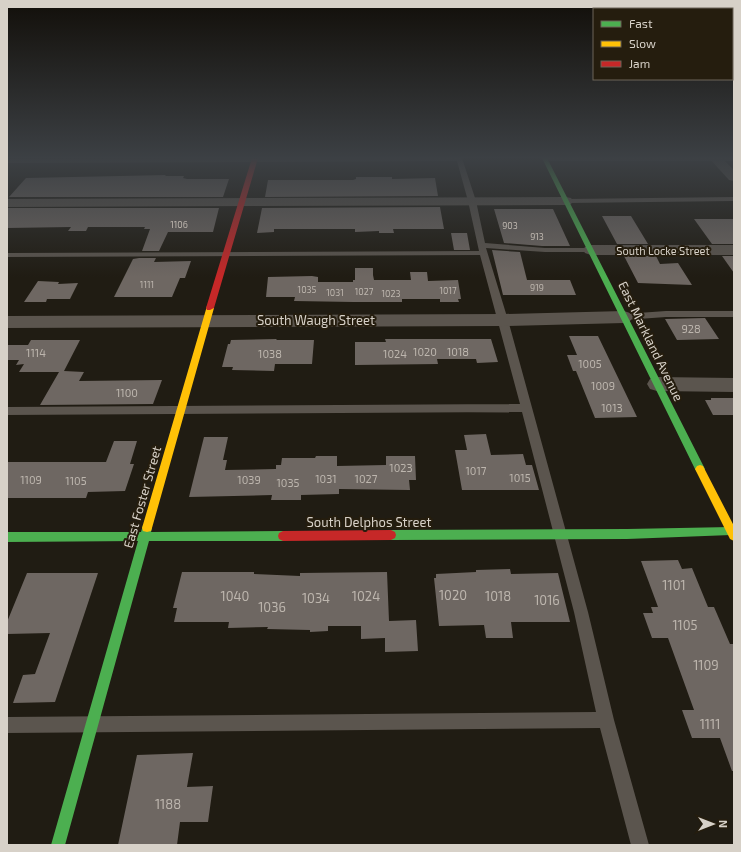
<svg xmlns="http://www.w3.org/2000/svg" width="741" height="852" font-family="'Exo 2',sans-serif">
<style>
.building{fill:#6e6762}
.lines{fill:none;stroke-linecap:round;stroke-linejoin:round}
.lane{fill:#5b554e;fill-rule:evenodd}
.street{fill:#5b554e;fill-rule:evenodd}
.fast{fill:#4caf50;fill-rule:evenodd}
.slow{fill:#ffc107;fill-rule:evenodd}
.jam{fill:#c62828;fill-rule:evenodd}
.labels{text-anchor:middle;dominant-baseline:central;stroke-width:4;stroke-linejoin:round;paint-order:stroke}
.far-number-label{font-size:9px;fill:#bdb6ae}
.far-street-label{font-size:11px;fill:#d7d1c8;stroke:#251d0e}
.number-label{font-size:11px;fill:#bdb6ae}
.street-label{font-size:13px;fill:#d7d1c8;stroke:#251d0e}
.near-number-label{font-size:13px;fill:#bdb6ae}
</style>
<rect width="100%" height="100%" fill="#201c13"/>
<path class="building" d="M 166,175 L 165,176 L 184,176 L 183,178 L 187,179 L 229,179 L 223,197 L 9,197 L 26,178 Z
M 356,177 L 392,177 L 392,179 L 435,178 L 438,196 L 265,197 L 268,180 L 353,180 L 356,179 Z
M 440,207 L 444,229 L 393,229 L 394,233 L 379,233 L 379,231 L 355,232 L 355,229 L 274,229 L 274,232 L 257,233 L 262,208 Z
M 7,208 L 219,208 L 213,232 L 168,232 L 159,251 L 142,251 L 150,229 L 144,229 L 145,227 L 88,227 L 86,231 L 68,231 L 71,227 L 7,228 Z
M 494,209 L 553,209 L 570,246 L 542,246 L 504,243 Z
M 602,216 L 631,216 L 648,244 L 617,244 Z
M 694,219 L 734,219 L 734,244 L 712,244 Z
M 451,233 L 467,233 L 470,250 L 454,250 Z
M 492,250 L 520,252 L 527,280 L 570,280 L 576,295 L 503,295 Z
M 624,256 L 656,256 L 660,264 L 678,263 L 692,285 L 638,283 Z
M 722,256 L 734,256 L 734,273 Z
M 139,258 L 156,258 L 154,262 L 191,261 L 185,278 L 180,278 L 172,297 L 114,297 L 133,259 Z
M 355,268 L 373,268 L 373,275 L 374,280 L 411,280 L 410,272 L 427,272 L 428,281 L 458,280 L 461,299 L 458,299 L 459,302 L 440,302 L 440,299 L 402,299 L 402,302 L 353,302 L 294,301 L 295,297 L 266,297 L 268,277 L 312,276 L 318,277 L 318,282 L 353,282 L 353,280 L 355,280 Z
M 38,281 L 59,282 L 58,284 L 78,283 L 70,299 L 47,299 L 46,302 L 24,302 Z
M 705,318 L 719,339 L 677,340 L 665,319 Z
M 569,336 L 598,336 L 637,417 L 595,418 L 576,371 L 573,371 L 567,355 L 577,355 Z
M 277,339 L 276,340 L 314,340 L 312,364 L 275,364 L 274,371 L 232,370 L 233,367 L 222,367 L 228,344 L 230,344 L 231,340 Z
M 385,339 L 491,339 L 498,362 L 477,363 L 476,359 L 437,359 L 438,364 L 355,365 L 355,342 L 386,342 Z
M 31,340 L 80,340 L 64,371 L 84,372 L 79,381 L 162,380 L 153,404 L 40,405 L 59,372 L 19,372 L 24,364 L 16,365 L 19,360 L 7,360 L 7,345 L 28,345 Z
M 711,398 L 734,398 L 734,415 L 713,415 L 705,400 L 711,400 Z
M 486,434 L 491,455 L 523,454 L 526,465 L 532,465 L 539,490 L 462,490 L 455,450 L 467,450 L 464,435 Z
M 204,437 L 228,437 L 223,460 L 227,460 L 225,470 L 276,469 L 276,465 L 281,465 L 282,458 L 315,458 L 316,456 L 337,456 L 337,466 L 386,465 L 386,456 L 415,456 L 416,480 L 409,480 L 410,490 L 339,489 L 339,494 L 301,495 L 301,500 L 271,500 L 272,495 L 189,497 Z
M 114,441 L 137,441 L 130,464 L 134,464 L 125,491 L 88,492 L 86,498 L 7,498 L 7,462 L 106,462 Z
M 678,560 L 682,569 L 692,568 L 708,607 L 714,607 L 730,644 L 734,644 L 734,771 L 732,771 L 720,738 L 692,738 L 682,710 L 694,710 L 668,638 L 652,638 L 643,613 L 653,613 L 651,607 L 658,607 L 641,561 Z
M 510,569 L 511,574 L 558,573 L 570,622 L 511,622 L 513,638 L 486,638 L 484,625 L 439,626 L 434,578 L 436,578 L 436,574 L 476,572 L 476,570 Z
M 182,572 L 254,572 L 254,574 L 300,576 L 300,573 L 387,572 L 389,621 L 416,620 L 418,651 L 385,652 L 385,638 L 361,639 L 361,626 L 328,626 L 328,631 L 310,632 L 310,630 L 267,629 L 268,627 L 228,628 L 229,622 L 174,622 L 177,608 L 173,608 Z
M 27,573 L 98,573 L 55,702 L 13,703 L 23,675 L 35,674 L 50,633 L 7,634 L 7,622 Z
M 193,753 L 187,787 L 213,786 L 208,822 L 180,822 L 177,845 L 118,845 L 137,755 Z"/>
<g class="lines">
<path class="lane" d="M 462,158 L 476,201 L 485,243 L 545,248 L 591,248 L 595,250 L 591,252 L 545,252 L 486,248 L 508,320 L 588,612 L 614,720 L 649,845 L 631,845 L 600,728 L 7,733 L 7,717 L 596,712 L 574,612 L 522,412 L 7,415 L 7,407 L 520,404 L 480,255 L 7,257 L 7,253 L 479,251 L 468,201 L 457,161 L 7,163 L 7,159 Z
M 545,158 L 734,158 L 734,161 L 543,161 L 543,159 Z
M 734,197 L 734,201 L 566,203 L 562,201 L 566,199 Z
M 666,311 L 734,311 L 734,317 L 666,317 L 624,320 L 619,317 L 624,314 Z"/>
<path class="street" d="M 709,158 L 722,158 L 734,170 L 734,181 L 729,180 Z
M 566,197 L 571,198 L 573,201 L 571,204 L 566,205 L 7,207 L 7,199 Z
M 591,245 L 734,245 L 734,255 L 591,255 L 585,253 L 583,250 L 585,247 Z
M 624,311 L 630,313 L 633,317 L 630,321 L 624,323 L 503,326 L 7,328 L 7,316 L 503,314 Z
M 657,377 L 734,378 L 734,392 L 657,391 L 650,389 L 647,384 L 650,379 Z"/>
<path class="fast" d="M 542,158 L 547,158 L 705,469 L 703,472 L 697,472 L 695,469 Z
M 147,524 L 151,525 L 152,528 L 151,532 L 283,531 L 287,533 L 288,536 L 287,539 L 283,541 L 149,541 L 65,845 L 51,845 L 138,541 L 7,542 L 7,532 L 141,532 L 143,525 Z
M 731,527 L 734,528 L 734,534 L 731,535 L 627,539 L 391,540 L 387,538 L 386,535 L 387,532 L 391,530 L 627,529 Z"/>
<path class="slow" d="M 207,306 L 210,306 L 214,308 L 152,528 L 151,531 L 147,532 L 143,531 L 142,528 Z
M 700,465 L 703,466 L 734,526 L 734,541 L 730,539 L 695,469 L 697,466 Z"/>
<path class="jam" d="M 252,158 L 258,158 L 214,308 L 210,310 L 207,310 L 206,308 Z
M 391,530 L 395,532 L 396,535 L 395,538 L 391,540 L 283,541 L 279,539 L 278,536 L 279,533 L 283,531 Z"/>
</g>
<linearGradient id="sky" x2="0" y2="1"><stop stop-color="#120f0a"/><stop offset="0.57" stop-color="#3c4044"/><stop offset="1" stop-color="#3c4044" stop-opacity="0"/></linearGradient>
<rect width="741" height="277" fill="url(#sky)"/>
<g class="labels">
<g class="far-number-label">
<text x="179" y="224">1106</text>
<text x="510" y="225">903</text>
<text x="537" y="236">913</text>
<text x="147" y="284">1111</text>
<text x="537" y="287">919</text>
<text x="307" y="289">1035</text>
<text x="448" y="290">1017</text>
<text x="364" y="291">1027</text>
<text x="335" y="292">1031</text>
<text x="391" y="293">1023</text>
</g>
<g class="far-street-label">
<text x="663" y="250">South Locke Street</text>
</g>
<g class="number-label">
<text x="691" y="328">928</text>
<text x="425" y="351">1020</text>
<text x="458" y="351">1018</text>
<text x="36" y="352">1114</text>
<text x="270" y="353">1038</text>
<text x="395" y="353">1024</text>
<text x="590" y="363">1005</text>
<text x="603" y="385">1009</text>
<text x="127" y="392">1100</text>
<text x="612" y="407">1013</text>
<text x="401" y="467">1023</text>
<text x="476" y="470">1017</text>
<text x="520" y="477">1015</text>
<text x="326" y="478">1031</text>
<text x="366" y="478">1027</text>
<text x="31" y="479">1109</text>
<text x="249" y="479">1039</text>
<text x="76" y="480">1105</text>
<text x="288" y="482">1035</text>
</g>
<g class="street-label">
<text x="316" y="320">South Waugh Street</text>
<text transform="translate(651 341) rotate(64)">East Markland Avenue</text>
<text transform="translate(142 497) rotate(-74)">East Foster Street</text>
<text x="369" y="522">South Delphos Street</text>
</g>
<g class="near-number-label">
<text x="674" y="585">1101</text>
<text x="453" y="595">1020</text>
<text x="235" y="596">1040</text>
<text x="366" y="596">1024</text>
<text x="498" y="596">1018</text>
<text x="316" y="598">1034</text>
<text x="547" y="600">1016</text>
<text x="272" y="607">1036</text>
<text x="685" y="625">1105</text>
<text x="706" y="665">1109</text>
<text x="710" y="724">1111</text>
<text x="168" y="804">1188</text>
</g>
</g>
<rect width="741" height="852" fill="none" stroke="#d7d1c8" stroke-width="16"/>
<rect x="593" y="8" width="140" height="72" fill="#251d0e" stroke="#6c6558"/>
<rect x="601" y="21" width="20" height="6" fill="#4caf50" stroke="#6c6558"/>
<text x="629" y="28" font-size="12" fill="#d7d1c8">Fast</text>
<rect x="601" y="41" width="20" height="6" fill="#ffc107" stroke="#6c6558"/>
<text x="629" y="48" font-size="12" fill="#d7d1c8">Slow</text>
<rect x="601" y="61" width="20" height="6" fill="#c62828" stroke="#6c6558"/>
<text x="629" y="68" font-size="12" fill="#d7d1c8">Jam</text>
<g transform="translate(713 824) rotate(90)" stroke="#251d0e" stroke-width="3" paint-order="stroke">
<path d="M0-3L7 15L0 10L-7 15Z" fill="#d7d1c8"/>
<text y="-6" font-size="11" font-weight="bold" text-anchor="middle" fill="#d7d1c8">N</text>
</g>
</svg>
